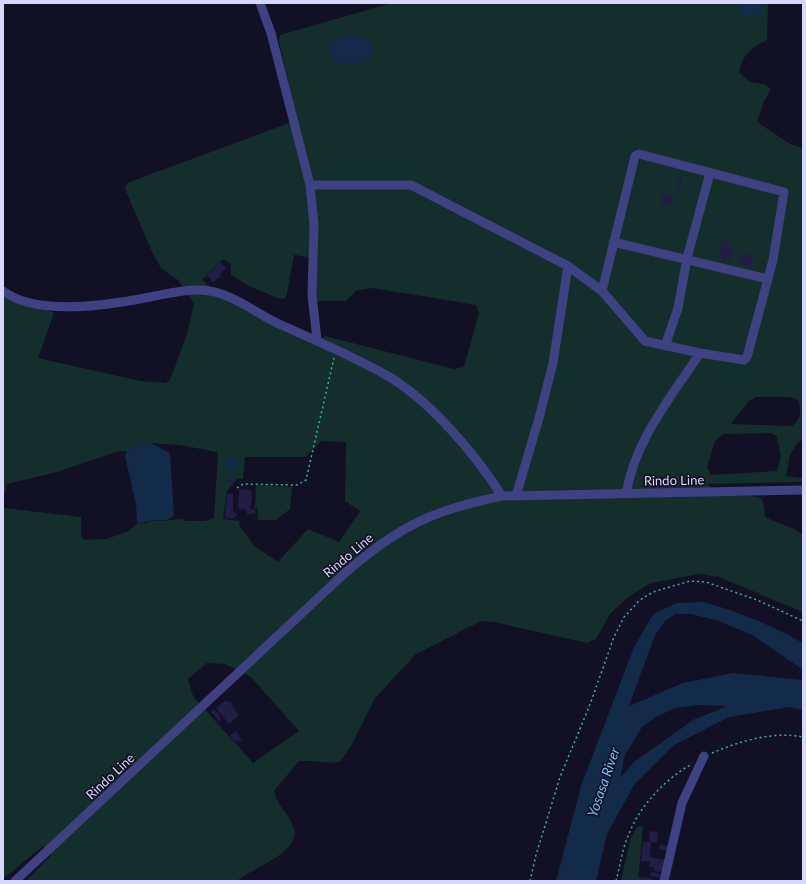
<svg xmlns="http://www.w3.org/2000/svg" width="806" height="884" font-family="Lato,sans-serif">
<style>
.green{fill:#142f2b;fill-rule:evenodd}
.water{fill:#112b49;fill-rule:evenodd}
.building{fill:#211d45}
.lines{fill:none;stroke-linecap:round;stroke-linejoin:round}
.path{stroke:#36b29e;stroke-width:1.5;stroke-dasharray:2 3;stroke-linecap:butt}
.minor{stroke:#3e4282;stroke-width:9}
.labels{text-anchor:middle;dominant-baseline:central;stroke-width:3.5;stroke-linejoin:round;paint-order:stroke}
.street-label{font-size:13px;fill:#d7d6fd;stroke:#121025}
.water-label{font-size:14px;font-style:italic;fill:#6ac4f8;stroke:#121025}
</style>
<rect width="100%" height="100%" fill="#121025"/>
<path class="green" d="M 392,3 L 739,3 L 739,8 L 762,14 L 762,3 L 768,3 L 767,40 C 750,49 744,53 739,72 L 750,82 L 764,84 L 771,89 L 764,101 L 757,122 L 790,144 L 803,148 L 803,440 L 798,442 L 790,455 L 786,476 L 803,478 L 803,482 L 707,484 L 720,494 L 759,497 L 763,501 L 765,517 C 777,524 792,525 803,535 L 803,612 L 719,577 L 699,574 L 651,583 L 628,597 L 610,614 L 596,639 L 587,643 L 494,622 L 481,621 L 416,654 L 375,698 L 352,744 L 340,762 C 326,764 313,760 299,761 L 274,791 C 277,806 290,815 294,829 C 301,853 249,869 237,881 L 26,881 L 51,855 L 43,846 L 3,879 L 3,508 L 81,517 L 81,536 L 84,540 L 106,539 L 129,531 L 137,524 L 147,523 L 151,520 L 161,521 L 183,519 L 186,521 L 205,521 L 214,518 L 218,454 L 217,452 L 180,445 L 151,443 L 139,445 L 127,451 L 116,452 L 57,472 L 7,484 L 3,502 L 3,293 L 54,313 L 38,358 L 140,381 L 166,383 L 170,380 L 187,334 L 194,304 L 178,280 L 161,268 L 153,254 L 125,189 L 127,183 L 297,120 L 279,41 L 280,35 ZM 343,35 L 372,51 L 370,57 L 365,61 L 330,44 ZM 294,255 L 309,257 L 311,301 L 346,301 L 357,290 L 373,288 L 476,305 L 479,313 L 464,367 L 454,369 L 325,336 L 317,342 L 214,290 L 202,280 L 223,259 L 231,264 L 231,275 L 249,286 L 280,299 L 286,298 ZM 756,397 L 789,397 L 798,400 C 802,411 801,419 792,426 L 731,424 L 748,402 ZM 771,433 L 777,437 L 781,457 L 777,471 L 711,475 L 707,467 L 715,441 L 723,434 ZM 321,441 L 346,442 L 345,501 L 360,511 L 339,542 L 308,529 L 278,562 L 254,546 L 239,525 L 240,521 L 223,519 L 227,491 L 237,479 L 243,479 L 245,457 L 305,457 ZM 207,663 L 225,664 L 251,677 L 299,731 L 253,763 L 193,696 L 188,679 Z
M 256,485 L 292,487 L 290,509 L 276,520 L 257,520 L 258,509 L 255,508 Z
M 643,826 L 638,881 L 621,881 L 630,840 L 637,827 Z"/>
<path class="water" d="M 739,3 L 762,3 L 762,14 L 744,17 L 740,14 Z
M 343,35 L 360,36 L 372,42 C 372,47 373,53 370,57 C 365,65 341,65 334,61 L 330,54 L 330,44 Z
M 151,443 L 170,453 L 174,515 C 168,523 161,520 153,520 C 148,521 143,523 137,524 L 136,505 L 125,456 L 127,451 L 139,445 Z
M224 463a7 7 0 1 1 14 0a7 7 0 1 1-14 0Z
M 704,602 C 739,612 771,625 803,643 L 803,670 L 752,635 L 719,621 L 691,614 L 675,614 L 665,621 L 655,635 L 629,706 L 683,683 L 733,673 L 803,680 L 803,710 L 789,707 L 729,717 L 674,745 L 634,785 L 607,834 L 596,881 L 556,881 L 581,786 L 634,647 L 653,614 L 677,603 ZM 698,705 L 727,706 L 693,720 L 634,762 L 620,778 L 625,755 L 642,727 L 656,717 L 675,708 Z"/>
<path class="building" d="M 680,176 L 683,177 L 679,188 L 676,187 Z
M 663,193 L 674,196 L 672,204 L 664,202 L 664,205 L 660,204 Z
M 722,240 L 729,242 L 727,247 L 733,248 L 730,261 L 718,258 Z
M 743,253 L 752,255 L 751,259 L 754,261 L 750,268 L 739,262 Z
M 220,262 L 226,268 L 220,275 L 221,276 L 213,282 L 207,276 Z
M 228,477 L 233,478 L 232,484 L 227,484 Z
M 239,489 L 251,490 L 252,499 L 250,509 L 256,510 L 255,514 L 247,514 L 247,510 L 238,508 Z
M 227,494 L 233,494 L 233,509 L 234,513 L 237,513 L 236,517 L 233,519 L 225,518 Z
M 226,700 L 228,702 L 230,701 L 233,705 L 232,706 L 239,715 L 229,724 L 216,708 Z
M 214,709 L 221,718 L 220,722 L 211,712 Z
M 235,731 L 241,736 L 239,737 L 242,740 L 239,742 L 238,740 L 235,742 L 230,736 Z
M 650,831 L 658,832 L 657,843 L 649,841 Z
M 643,842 L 651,842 L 650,857 L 665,860 L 663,872 L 654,871 L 654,868 L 649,867 L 650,862 L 641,861 Z
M 660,844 L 669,846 L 669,850 L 659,850 Z
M 651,872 L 660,874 L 660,878 L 650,876 Z
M 638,877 L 652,878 L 651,881 L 637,881 Z"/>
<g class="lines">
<path class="path" d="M 237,488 L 243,484 L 297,485 L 306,480 L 334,358
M 712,753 C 740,741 773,731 803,737
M 530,881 L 536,855 L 560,777 L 589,707 L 614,637 L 624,617 L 640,600 L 653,592 L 690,581 L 706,582 L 757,600 L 803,621
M 616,881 C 620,866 622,850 628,836 C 639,807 663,781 690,765"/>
<path class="minor" d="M 260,3 L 271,33 L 310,185 L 314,225 L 312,295 L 317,340
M 310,185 L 411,185 L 568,266 L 602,291 L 645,341 L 700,353 L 744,360 L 747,357 L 773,260 L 784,192 L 639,154 L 635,156 L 602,291
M 613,242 L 768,279
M 3,291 C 38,317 110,305 150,297 C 166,294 184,289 201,290 C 232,292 250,310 277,323 C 314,340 351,355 386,375 C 430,400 475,454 502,496
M 665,346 L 678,308 L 687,258 L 710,173
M 626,494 C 635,440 671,397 700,353
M 516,496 L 539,418 L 553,363 L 568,266
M 15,881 L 345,573 C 399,526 433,510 502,496 L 803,490
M 664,881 L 682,803 L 704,756"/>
</g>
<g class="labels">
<g class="street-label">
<text transform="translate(674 480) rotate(-1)">Rindo Line</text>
<text transform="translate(348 555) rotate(-40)">Rindo Line</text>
<text transform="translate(110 776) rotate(-43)">Rindo Line</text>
</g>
<g class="water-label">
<text transform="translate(603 782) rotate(-71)">Yosasa River</text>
</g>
</g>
<rect width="806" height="884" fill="none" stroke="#d7d6fd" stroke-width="8"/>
</svg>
